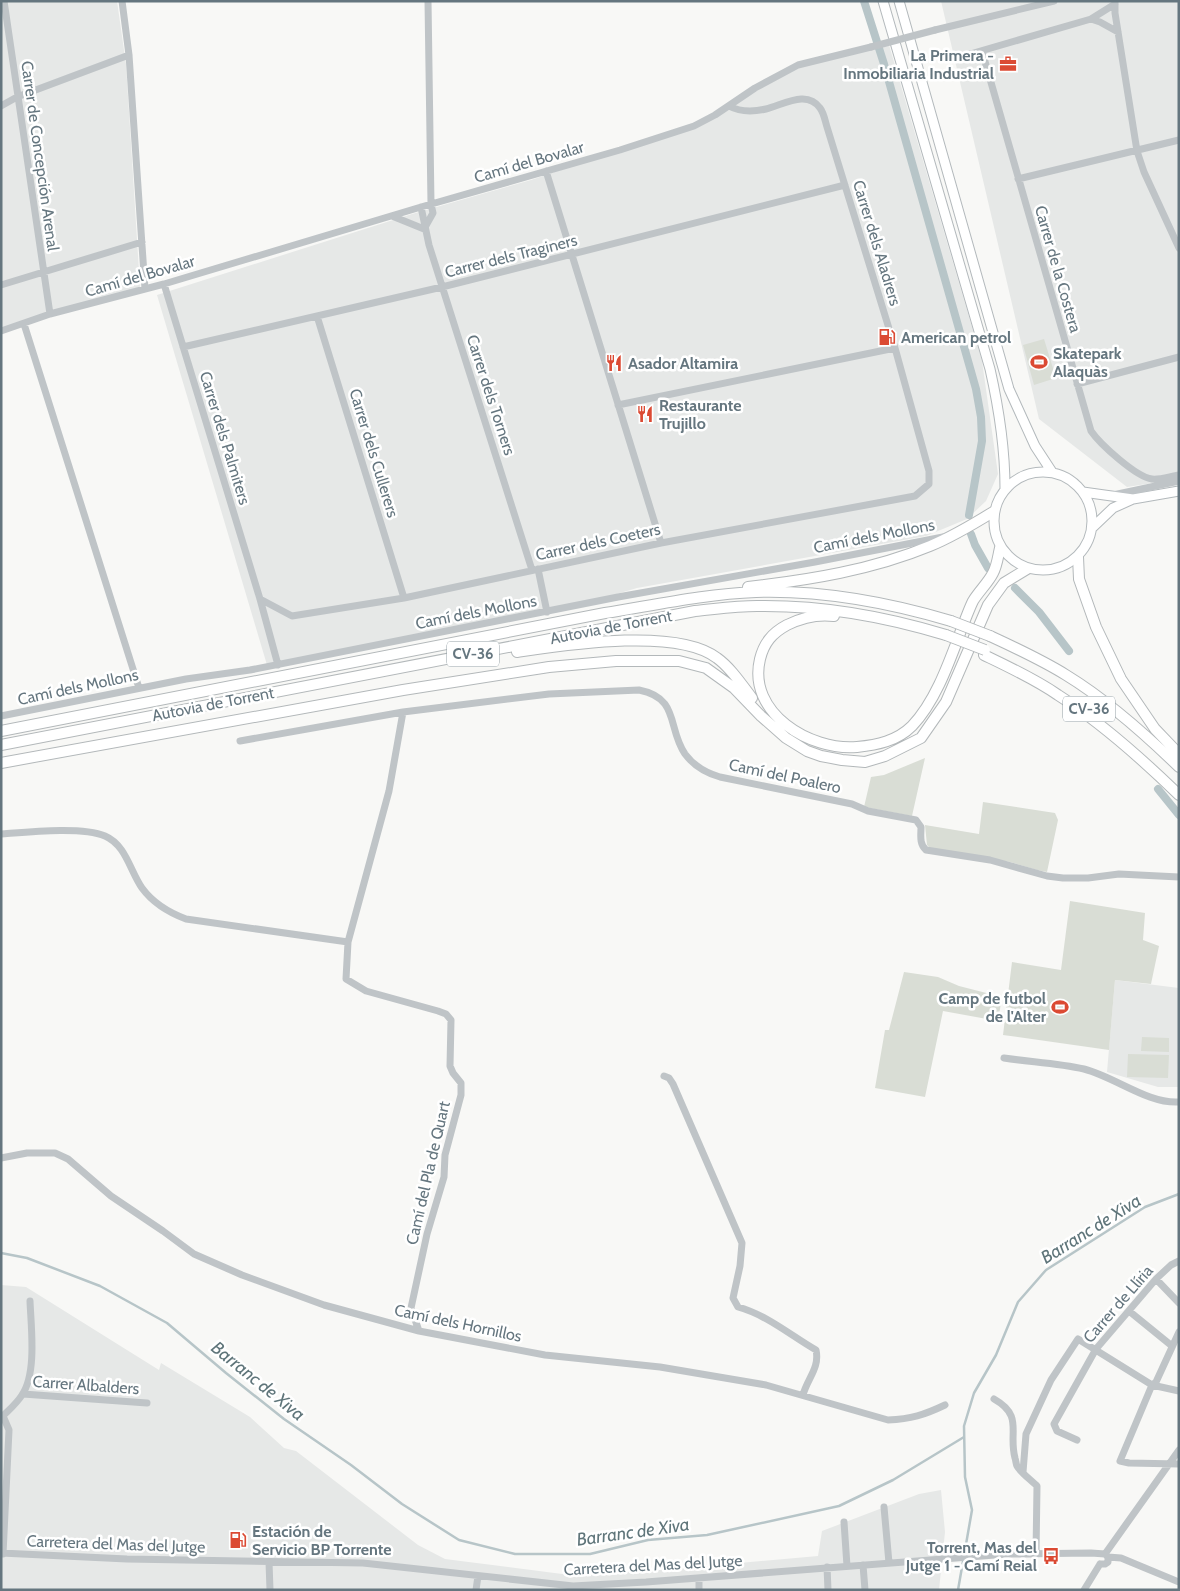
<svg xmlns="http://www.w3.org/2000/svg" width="1180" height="1591" font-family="Cabin,sans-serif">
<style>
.built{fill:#e6e8e7}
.green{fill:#d9ddd5}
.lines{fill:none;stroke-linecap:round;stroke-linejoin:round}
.stream{stroke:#b7c5c8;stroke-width:2.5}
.canal{stroke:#b7c5c8;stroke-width:8}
.major-casing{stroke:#b3b9bc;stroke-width:11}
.highway-casing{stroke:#b3b8ba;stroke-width:12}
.minor{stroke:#bfc4c7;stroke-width:7}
.major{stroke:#fff;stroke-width:9}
.highway{stroke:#fff;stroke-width:10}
.highway-bridge-casing{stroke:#b3b8ba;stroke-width:12;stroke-linecap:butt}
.minor-bridge{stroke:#bfc4c7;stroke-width:7}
.highway-bridge{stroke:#fff;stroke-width:10}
.labels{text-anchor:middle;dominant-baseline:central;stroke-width:5;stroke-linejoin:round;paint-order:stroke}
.shield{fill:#fff;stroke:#939fa5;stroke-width:1}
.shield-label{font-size:15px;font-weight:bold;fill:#65767f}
.poi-label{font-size:16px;font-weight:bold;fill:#65767f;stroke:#fff;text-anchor:start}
.street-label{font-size:16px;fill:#65767f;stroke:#fff}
.water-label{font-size:18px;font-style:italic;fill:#5f757a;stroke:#fff}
</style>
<rect width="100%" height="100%" fill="#f8f8f6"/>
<path class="built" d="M 1,1 L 117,1 L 126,64 L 140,287 L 1,329 Z
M 941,1 L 1179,1 L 1179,479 L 1127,487 L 1039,419 Z
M 889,45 L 982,361 L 998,474 L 986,501 L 967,519 L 926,536 L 637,588 L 586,603 L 267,665 L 157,295 L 412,214 L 531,180 L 692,125 L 800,67 Z
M 1115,980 L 1179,988 L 1179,1087 L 1158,1087 L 1107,1072 Z
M 1,1285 L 26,1287 L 159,1370 L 161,1363 L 250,1417 L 284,1448 L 296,1451 L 418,1545 L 445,1559 L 570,1575 L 684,1568 L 818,1556 L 822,1531 L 919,1494 L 941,1490 L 945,1532 L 939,1590 L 1,1590 Z"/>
<path class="green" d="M 1044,339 L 1056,378 L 1034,385 L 1023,345 Z
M 925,758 L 912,816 L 864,807 L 871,777 L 884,775 Z
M 983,802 L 1055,813 L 1058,820 L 1047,872 L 1037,870 L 1010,862 L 930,848 L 927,845 L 925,825 L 979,834 Z
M 1070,901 L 1145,913 L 1143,940 L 1159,946 L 1151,984 L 1115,980 L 1109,1050 L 1003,1035 L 1012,962 L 1061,970 Z
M 904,972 L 938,977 L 959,986 L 1002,997 L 998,1021 L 943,1011 L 925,1097 L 875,1088 L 885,1030 L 889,1030 Z
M 1142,1037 L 1169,1038 L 1169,1052 L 1141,1051 Z
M 1128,1054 L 1169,1055 L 1168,1078 L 1127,1077 Z"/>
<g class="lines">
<path class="stream" d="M 1,1253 L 27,1258 L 100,1286 L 167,1323 L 226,1373 L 284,1419 L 351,1465 L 402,1504 L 459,1540 L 515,1554 L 590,1554 L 648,1540 L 707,1535 L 839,1506 L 893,1480 L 964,1437
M 958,1590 L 972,1510 L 965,1477 L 964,1426 L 974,1393 L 996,1355 L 1018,1302 L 1046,1270 L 1145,1207 L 1179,1194"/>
<path class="canal" d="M 864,1 L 884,64 L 976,389 L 981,417 L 982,441 L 969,515
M 971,534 L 975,545 L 988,568
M 1015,588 L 1039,612 L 1069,651
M 1158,789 L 1179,815"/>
<g class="major-casing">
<path id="major" d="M 883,1 L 990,369 C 999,409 1005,447 1005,488
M 899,1 L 1009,389 L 1035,446 L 1052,472
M994 521a49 49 0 1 1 98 0a49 49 0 1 1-98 0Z
M 1083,492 L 1133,499
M 1092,528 L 1113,508 L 1133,499 L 1179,491"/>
</g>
<g class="highway-casing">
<path id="highway" d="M 1078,557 L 1079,579 L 1096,627 L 1121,679 L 1155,729 L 1179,754
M 748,587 C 809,580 872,570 930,546 C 952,537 972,525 993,512
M 834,616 C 818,614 801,618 787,625 C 772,633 764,643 760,659 C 747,713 810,751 857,747 C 877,745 897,741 912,726 C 939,698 953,650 967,615 C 969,610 971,605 973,601 C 979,591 988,583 993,573 C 997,566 998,556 1000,548
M 990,636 C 1016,648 1042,660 1066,675 C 1107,700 1144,733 1179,767
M 517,652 C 565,645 677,627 717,658 C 731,668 742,685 752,698
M 984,655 C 1009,667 1035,679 1058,695 C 1102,723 1141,758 1179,795
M 1,731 L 605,613 C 655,605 705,594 756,592 C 823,590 887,602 951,621
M 1,745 L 695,611 C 716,609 736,606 757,606 C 822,605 884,616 946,635
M 1,763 L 403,690 L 549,667 L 616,661 L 679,661 L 706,668 L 734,688 L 761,716 L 786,738 L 807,751 L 821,756 L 842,760 L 865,762 L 885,756 L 921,738 L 946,702 L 988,605 L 1004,583 L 1027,569"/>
</g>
<path class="minor" d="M 4,1 L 50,314
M 122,1 L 129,55 L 145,289
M 1115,1 L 1115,13 L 1137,151 L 1144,172 L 1179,248
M 1091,19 L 1100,22 L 1118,32
M 935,30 L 1054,1
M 982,51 L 1091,431 C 1100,444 1136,477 1152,479 C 1160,480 1171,476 1179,475
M 960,57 L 1091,19 L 1115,4
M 1,106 L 17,97 L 129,55
M 546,171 L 661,543
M 1018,179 L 1179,140
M 421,207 L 429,245 L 532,570
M 392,216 L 424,229
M 424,229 L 433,213 L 431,204 L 428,1
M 164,284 L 260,599 L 278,665
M 1,285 L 142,242
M 317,316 L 404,598
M 24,324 L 139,688
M 1,331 L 50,314 L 164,284 L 421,207 L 620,150 L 694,126 L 715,115 L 755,88 L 798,65 L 871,47
M 183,347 L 442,287 L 845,185
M 1077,384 L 1179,357
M 618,405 L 895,348
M 1113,495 L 1179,481
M 538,569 L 547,612
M 260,599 L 292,616 L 404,598 L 661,543 L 915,496 L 929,484 L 929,471 L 895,348 L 827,127 C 825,121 824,113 820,108 C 807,89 783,105 766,109 C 753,112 740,112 729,106
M 403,712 L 389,791 L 348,942 L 346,979 L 366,991 L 438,1011 L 446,1014 L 451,1020 L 450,1066 L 453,1073 L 461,1083 L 461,1095 L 445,1155 L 444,1177 L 427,1234 L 411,1308 L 419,1331
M 1,716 L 186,679 L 250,670 L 618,597 L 815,562 L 943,537
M 240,741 L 403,712 L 549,694 L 639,690 C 680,698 667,728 685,754 C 694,766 706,773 720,777 L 852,804 L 868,811 L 916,820 L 921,827 C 921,835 919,844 926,850 L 990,860 L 1047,876 L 1063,878 L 1088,878 L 1119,874 L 1179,877
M 1,834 C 27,832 82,826 105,836 C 126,845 130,871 142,888 C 153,903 170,913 186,919 L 348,942
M 1004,1058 C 1030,1062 1058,1063 1084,1069 C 1115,1077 1148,1104 1179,1102
M 664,1076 L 669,1078 L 673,1084 L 742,1243 L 740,1266 L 733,1298 L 738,1307 C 767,1315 790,1335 816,1350 C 820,1368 807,1379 803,1395
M 1,1158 L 27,1153 L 55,1153 L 68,1159 L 111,1196 L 163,1231 L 194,1254 L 242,1275 L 324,1305 L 419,1331 L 545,1355 L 660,1367 L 766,1385 L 888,1420 C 911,1419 924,1415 945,1405
M 1156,1279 L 1179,1303
M 1129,1311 L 1172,1346
M 1179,1332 L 1156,1382 L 1152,1385 L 1120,1461 L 1129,1463 L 1179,1464
M 23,1394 L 147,1403
M 994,1399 C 1024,1416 1008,1432 1015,1458 C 1016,1461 1016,1464 1017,1466 C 1021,1473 1031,1480 1037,1486 L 1036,1554
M 1077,1440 L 1057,1431 L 1054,1424 L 1096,1349 L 1156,1279 L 1171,1265 L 1179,1261
M 1023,1472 L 1026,1434 L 1051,1380 L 1078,1339 L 1152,1385 L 1179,1391
M 884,1507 L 889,1563
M 844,1522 L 847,1566
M 1,1553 L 127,1559 L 363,1563 L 573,1586 L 646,1582 L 1008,1554 L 1091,1553 L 1105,1554 L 1108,1557 L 1108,1562 L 1105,1564 L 1100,1564
M 3,1554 L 9,1430 L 3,1416 C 10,1409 17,1403 22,1395 C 37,1373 31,1327 30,1301
M 1105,1554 L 1179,1450
M 1108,1557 L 1121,1558 L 1179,1582
M 269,1562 L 270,1590
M 863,1565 L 865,1590
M 827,1567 L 828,1590
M 699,1578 L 699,1590
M 476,1590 L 478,1576
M 1084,1590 L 1100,1564"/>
<use href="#major" class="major"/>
<use href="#highway" class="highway"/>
<g class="highway-bridge-casing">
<path id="highway-bridge" d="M 951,621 L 990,636
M 946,635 L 985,650"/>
</g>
<path class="minor-bridge" d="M 871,47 L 935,30"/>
<use href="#highway-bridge" class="highway-bridge"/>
</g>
<defs>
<g id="office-bare" transform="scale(1.35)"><path d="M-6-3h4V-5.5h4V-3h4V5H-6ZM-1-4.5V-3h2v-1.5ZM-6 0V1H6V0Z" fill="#db4a33" stroke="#fff" stroke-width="2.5" paint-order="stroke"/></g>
<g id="fuel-bare" transform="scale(1.35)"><path d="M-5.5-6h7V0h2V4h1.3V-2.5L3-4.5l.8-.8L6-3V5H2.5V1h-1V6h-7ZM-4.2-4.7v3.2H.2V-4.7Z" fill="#db4a33" stroke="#fff" stroke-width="2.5" paint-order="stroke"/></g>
<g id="stadium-bare" transform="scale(1.35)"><path d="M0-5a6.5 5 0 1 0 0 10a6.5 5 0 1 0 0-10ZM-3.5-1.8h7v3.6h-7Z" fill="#db4a33" stroke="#fff" stroke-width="2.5" paint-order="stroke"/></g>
<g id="restaurant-bare" transform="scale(1.35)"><path d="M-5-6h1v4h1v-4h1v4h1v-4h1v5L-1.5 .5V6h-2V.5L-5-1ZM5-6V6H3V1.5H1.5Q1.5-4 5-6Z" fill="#db4a33" stroke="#fff" stroke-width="2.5" paint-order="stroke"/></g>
<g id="bus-bare" transform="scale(1.35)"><path d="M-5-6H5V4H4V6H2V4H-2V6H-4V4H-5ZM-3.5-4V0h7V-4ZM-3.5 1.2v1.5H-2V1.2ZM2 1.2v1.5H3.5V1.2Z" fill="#db4a33" stroke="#fff" stroke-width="2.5" paint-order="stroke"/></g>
</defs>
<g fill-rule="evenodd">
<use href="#office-bare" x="1008" y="64"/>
<use href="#fuel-bare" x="887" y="337"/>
<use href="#stadium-bare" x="1039" y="362"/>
<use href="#restaurant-bare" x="614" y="363"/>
<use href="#restaurant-bare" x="645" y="414"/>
<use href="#stadium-bare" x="1060" y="1007"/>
<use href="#fuel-bare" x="238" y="1540"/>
<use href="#bus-bare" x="1051" y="1556"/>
</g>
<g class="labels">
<g class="shield">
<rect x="447" y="641.5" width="52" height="25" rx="4"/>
<rect x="1063" y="696.5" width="52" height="25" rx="4"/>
</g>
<g class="shield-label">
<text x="473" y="654">CV-36</text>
<text x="1089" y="709">CV-36</text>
</g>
<g class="poi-label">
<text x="994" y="55" text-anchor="end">La Primera -<tspan x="994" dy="18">Inmobiliaria Industrial</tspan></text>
<text x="901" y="337">American petrol</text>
<text x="1053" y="353">Skatepark<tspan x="1053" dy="18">Alaquàs</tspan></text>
<text x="628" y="363">Asador Altamira</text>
<text x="659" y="405">Restaurante<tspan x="659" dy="18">Trujillo</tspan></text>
<text x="1046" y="998" text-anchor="end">Camp de futbol<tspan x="1046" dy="18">de l'Alter</tspan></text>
<text x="252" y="1531">Estación de<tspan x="252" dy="18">Servicio BP Torrente</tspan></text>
<text x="1037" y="1547" text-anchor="end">Torrent, Mas del<tspan x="1037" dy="18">Jutge 1 - Camí Reial</tspan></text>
</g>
<g class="street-label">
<text transform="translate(40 156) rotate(82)">Carrer de Concepción Arenal</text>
<text transform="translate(529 162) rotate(-16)">Camí del Bovalar</text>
<text transform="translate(877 243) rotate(73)">Carrer dels Aladrers</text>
<text transform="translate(511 256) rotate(-14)">Carrer dels Traginers</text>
<text transform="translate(1058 269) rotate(74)">Carrer de la Costera</text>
<text transform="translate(140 276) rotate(-16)">Camí del Bovalar</text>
<text transform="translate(491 395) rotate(72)">Carrer dels Torners</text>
<text transform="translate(225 438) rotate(73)">Carrer dels Palmiters</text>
<text transform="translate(374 453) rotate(73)">Carrer dels Cullerers</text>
<text transform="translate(874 536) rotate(-11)">Camí dels Mollons</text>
<text transform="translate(598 542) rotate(-12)">Carrer dels Coeters</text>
<text transform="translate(476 612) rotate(-11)">Camí dels Mollons</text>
<text transform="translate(611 627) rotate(-11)">Autovia de Torrent</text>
<text transform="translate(78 687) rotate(-12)">Camí dels Mollons</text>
<text transform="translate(213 704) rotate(-11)">Autovia de Torrent</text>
<text transform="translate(785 776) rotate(12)">Camí del Poalero</text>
<text transform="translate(428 1173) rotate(-77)">Camí del Pla de Quart</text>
<text transform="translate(1118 1304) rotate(-49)">Carrer de Llíria</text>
<text transform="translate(458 1323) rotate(12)">Camí dels Hornillos</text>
<text transform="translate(86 1385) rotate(4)">Carrer Albalders</text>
<text transform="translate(116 1544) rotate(2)">Carretera del Mas del Jutge</text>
<text transform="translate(653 1565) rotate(-3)">Carretera del Mas del Jutge</text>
</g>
<g class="water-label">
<text transform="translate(1091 1229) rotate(-32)">Barranc de Xiva</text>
<text transform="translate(258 1381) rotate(39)">Barranc de Xiva</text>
<text transform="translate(633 1532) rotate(-8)">Barranc de Xiva</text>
</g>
</g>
<rect width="1180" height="1591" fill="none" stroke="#65767f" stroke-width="5"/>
</svg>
